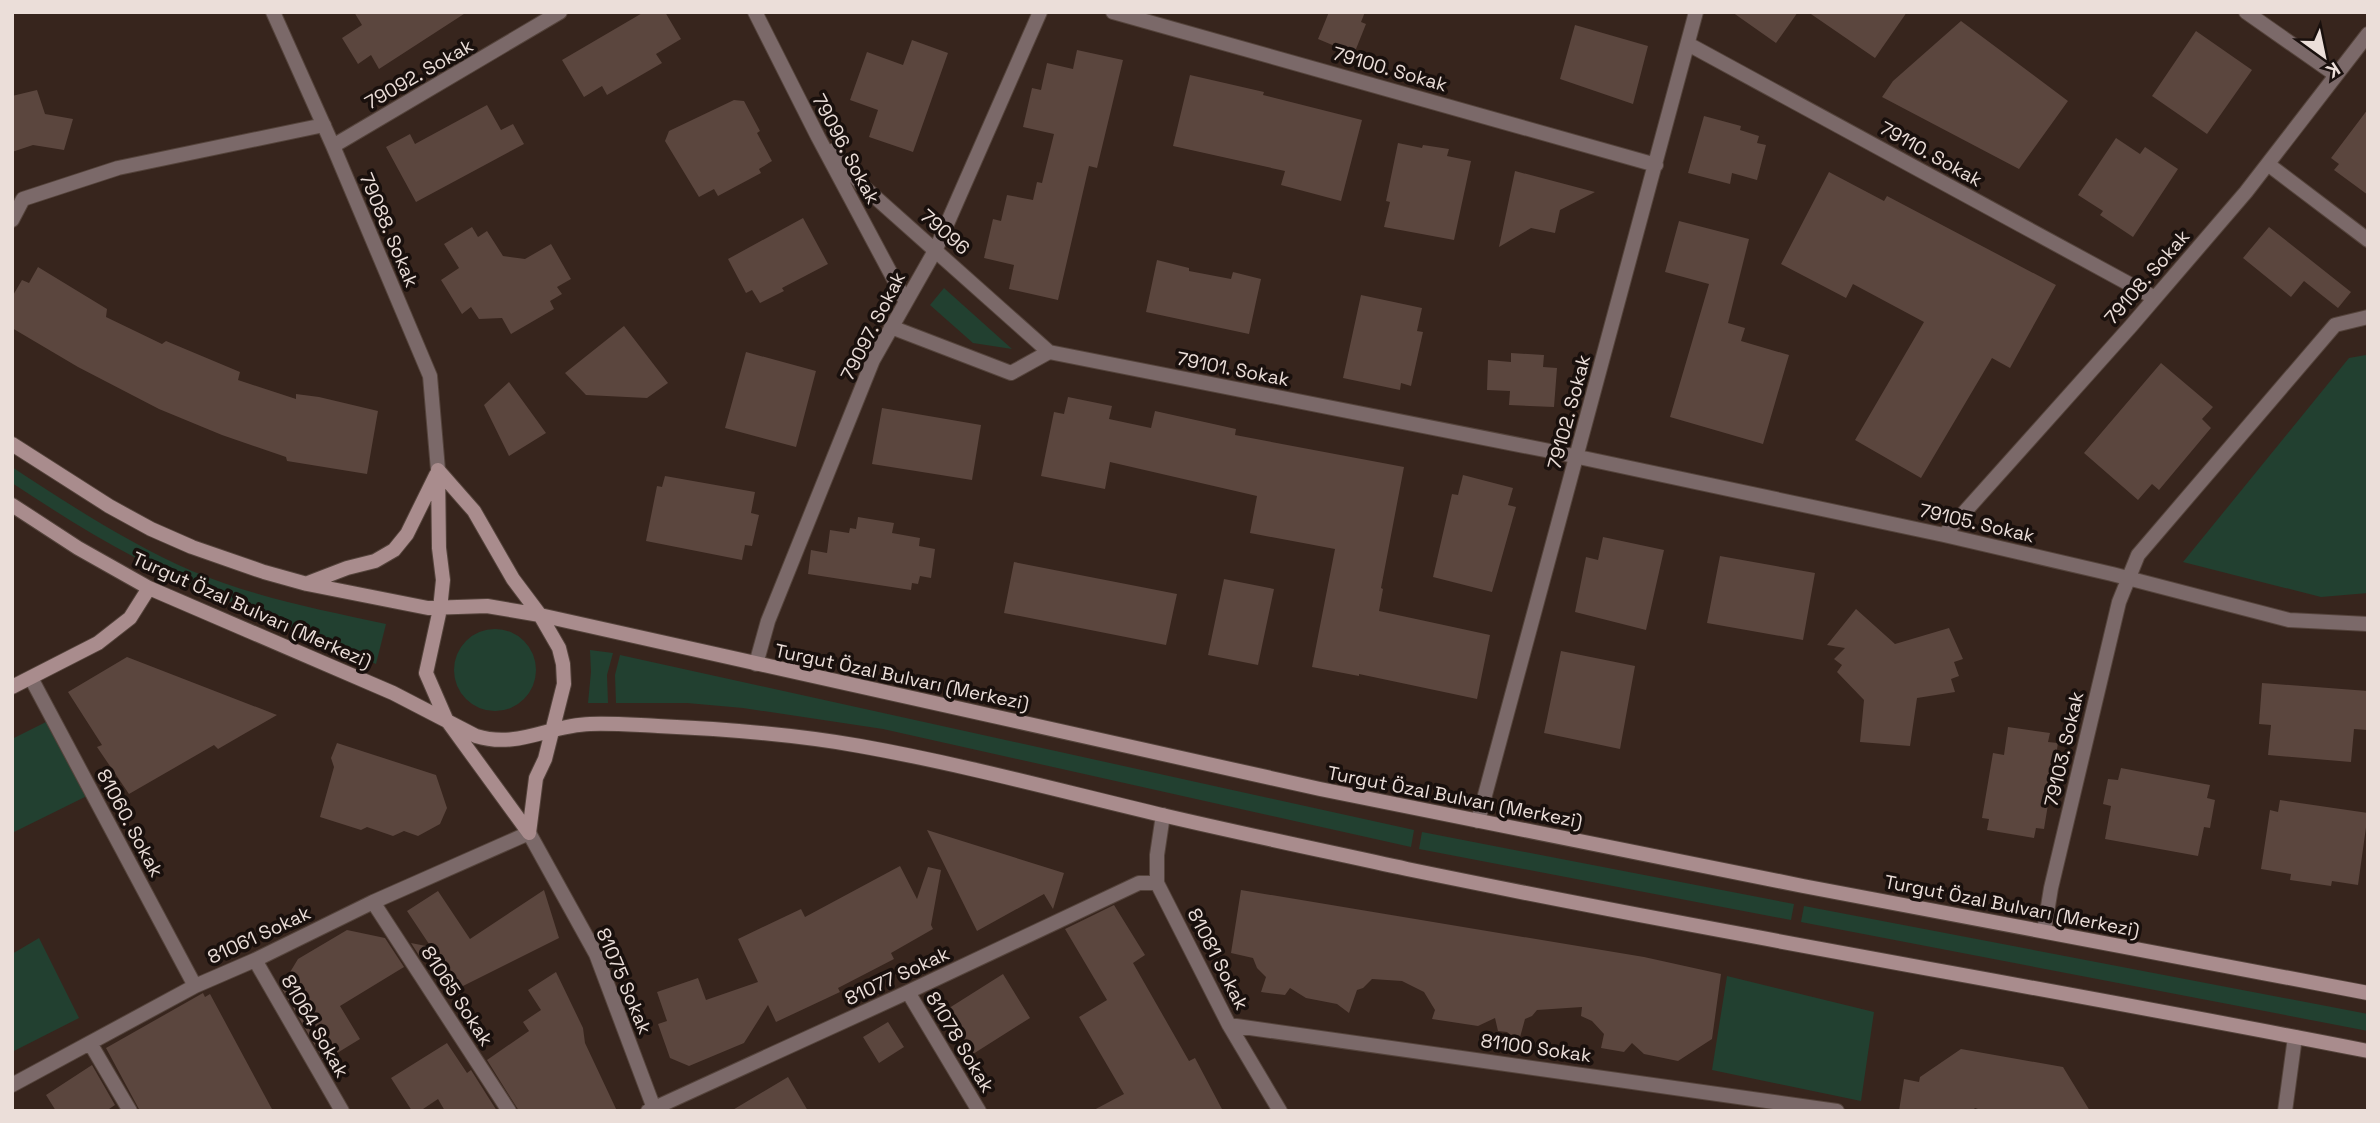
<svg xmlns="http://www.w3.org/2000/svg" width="2380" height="1123" font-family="'Space Grotesk',sans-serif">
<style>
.green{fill:#224030}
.building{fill:#5b463e}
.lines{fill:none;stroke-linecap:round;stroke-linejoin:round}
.street-casing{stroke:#54433b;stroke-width:16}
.secondary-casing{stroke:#54433b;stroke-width:16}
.street{stroke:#7b6969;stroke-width:14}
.secondary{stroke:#a98c8d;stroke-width:14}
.labels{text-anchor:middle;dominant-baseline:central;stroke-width:7;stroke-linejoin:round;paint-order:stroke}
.street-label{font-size:19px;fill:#ebded9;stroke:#19100d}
</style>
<rect width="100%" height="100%" fill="#37251d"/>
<path class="green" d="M 944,288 L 1012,349 L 973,343 L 930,305 Z
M 2366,355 L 2368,593 L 2321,597 L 2183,562 L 2349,358 Z
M 12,467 C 70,505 128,543 192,571 C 254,597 321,610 386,624 L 376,664 C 297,628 214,598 136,558 C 93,536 52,509 12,483 Z
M454 670a41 41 0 1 1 82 0a41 41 0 1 1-82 0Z
M 590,650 L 613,653 L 607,675 L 608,703 L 588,703 L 591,672 Z
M 620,655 L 1414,830 L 1411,847 L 883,729 L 743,708 L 687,703 L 616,703 L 615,675 Z
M 58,716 L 95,792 L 12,833 L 12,739 Z
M 1422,832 L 1794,904 L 1791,920 L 1419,849 Z
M 1804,906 L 2368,1014 L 2368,1031 L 1801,922 Z
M 39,938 L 79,1018 L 12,1052 L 12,954 Z
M 1727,976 L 1874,1012 L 1861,1101 L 1712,1070 Z"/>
<path class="building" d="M 354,12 L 467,12 L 379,69 L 371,55 L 358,64 L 342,38 L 362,25 Z
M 644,12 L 665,12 L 681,39 L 656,54 L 662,63 L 607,95 L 602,86 L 584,97 L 562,60 Z
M 1329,12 L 1365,12 L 1361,22 L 1366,24 L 1354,54 L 1318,39 Z
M 1732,12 L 1798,12 L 1776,43 Z
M 1808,12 L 1907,12 L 1875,58 Z
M 1961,21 L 2068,101 L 2019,169 L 1882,97 L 1893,81 Z
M 1575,25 L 1648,46 L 1633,104 L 1560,79 Z
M 2196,31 L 2252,70 L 2207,134 L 2152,96 Z
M 912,40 L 948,53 L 913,152 L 869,137 L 878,110 L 850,100 L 867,52 L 903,65 Z
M 1077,50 L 1123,60 L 1097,168 L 1089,166 L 1058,300 L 1009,289 L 1014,265 L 984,258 L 993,219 L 1001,221 L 1007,195 L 1033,200 L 1037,182 L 1042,183 L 1054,134 L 1023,127 L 1032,88 L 1041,90 L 1047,63 L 1073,69 Z
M 1190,75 L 1264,92 L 1263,95 L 1362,120 L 1341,201 L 1281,185 L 1285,171 L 1173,146 Z
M 37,90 L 45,114 L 73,119 L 64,150 L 33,145 L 12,152 L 12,96 Z
M 734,100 L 744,101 L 760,131 L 757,133 L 772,161 L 759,169 L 761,173 L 718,196 L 714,189 L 699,197 L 665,141 L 669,131 Z
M 487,105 L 501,130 L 513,124 L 524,144 L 416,202 L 386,147 L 410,134 L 415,144 Z
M 2368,109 L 2368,195 L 2334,170 L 2339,164 L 2331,158 Z
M 1704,116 L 1741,126 L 1740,130 L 1759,136 L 1757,143 L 1766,145 L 1757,180 L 1732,173 L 1730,184 L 1688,173 Z
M 2116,138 L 2140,154 L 2145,147 L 2178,169 L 2133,237 L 2100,215 L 2103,211 L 2078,195 Z
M 1398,143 L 1422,148 L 1423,145 L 1449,149 L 1447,156 L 1471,161 L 1454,240 L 1384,227 L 1390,202 L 1386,201 Z
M 1515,171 L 1595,192 L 1560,210 L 1555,233 L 1531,228 L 1499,247 Z
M 1829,172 L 1884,201 L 1887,196 L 2056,285 L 2010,368 L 1992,358 L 1921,478 L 1855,440 L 1924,322 L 1853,284 L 1846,298 L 1781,264 Z
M 803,218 L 828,264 L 782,288 L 784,291 L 760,303 L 752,290 L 746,293 L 728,259 Z
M 1679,221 L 1749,239 L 1728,323 L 1745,328 L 1741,341 L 1789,355 L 1763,444 L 1670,417 L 1709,284 L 1665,272 Z
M 472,227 L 478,237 L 487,231 L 503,256 L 525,259 L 551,244 L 571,279 L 557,287 L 562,294 L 550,301 L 554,309 L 511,334 L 502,318 L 479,319 L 471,307 L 462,314 L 441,280 L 459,268 L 444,244 Z
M 2269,227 L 2351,292 L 2338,308 L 2304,281 L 2291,297 L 2243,258 Z
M 1157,260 L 1189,268 L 1189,271 L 1231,279 L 1233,272 L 1261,279 L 1249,334 L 1146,312 Z
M 38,267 L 107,309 L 106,317 L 162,344 L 166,341 L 240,372 L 238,380 L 296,399 L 296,394 L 319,397 L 378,411 L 367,474 L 287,461 L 286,457 L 222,435 L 159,409 L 78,367 L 12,328 L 12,297 L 22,280 L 29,283 Z
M 1361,295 L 1422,308 L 1417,331 L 1423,332 L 1411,386 L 1401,383 L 1400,390 L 1343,378 Z
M 624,326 L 668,383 L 647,398 L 586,395 L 565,373 Z
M 746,352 L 816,371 L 796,447 L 725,428 Z
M 1511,353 L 1544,355 L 1543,367 L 1557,368 L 1554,407 L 1509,405 L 1510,391 L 1487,390 L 1488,360 L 1511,362 Z
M 2161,363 L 2213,407 L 2202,419 L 2211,428 L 2159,490 L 2152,484 L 2138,500 L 2084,453 Z
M 509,382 L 546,433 L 509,456 L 484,405 Z
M 1068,397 L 1112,406 L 1109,419 L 1151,428 L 1155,411 L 1236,429 L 1235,435 L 1404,467 L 1381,588 L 1383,589 L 1379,611 L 1490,635 L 1477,699 L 1359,674 L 1359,676 L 1312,667 L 1335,549 L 1250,533 L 1257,496 L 1110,462 L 1105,489 L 1041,476 L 1054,412 L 1064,414 Z
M 882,408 L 981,425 L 972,480 L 872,464 Z
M 1463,475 L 1513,488 L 1508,505 L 1516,507 L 1492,592 L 1433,577 L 1452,494 L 1458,495 Z
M 665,476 L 755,492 L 751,513 L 759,515 L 752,546 L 745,545 L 742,560 L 646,541 L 657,486 L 662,487 Z
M 858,517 L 894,523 L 892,533 L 920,538 L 919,546 L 935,549 L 931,578 L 920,576 L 918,584 L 912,583 L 911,590 L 808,574 L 811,550 L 827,553 L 830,530 L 849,533 L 850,528 L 856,529 Z
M 1603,537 L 1664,550 L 1646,630 L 1575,612 L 1586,557 L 1598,560 Z
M 1720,556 L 1815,573 L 1803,640 L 1707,623 Z
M 1014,562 L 1177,594 L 1166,645 L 1004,613 Z
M 1224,579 L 1274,589 L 1258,665 L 1208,655 Z
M 1856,609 L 1895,644 L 1949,628 L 1963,659 L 1954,662 L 1959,676 L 1951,679 L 1955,692 L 1917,698 L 1910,746 L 1860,742 L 1864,700 L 1837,672 L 1842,665 L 1834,659 L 1845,648 L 1827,645 Z
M 1561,651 L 1635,666 L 1620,749 L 1544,733 Z
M 127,657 L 277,715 L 218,749 L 214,745 L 129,794 L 97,747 L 102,745 L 68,692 Z
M 2262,683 L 2368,691 L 2367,730 L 2354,729 L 2351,762 L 2268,755 L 2271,725 L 2259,724 Z
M 2008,727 L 2050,733 L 2048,742 L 2058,743 L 2044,829 L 2036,828 L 2034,838 L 1987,830 L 1989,819 L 1982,818 L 1993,753 L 2004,755 Z
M 337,743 L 436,775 L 447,808 L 440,824 L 418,836 L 404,831 L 393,836 L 367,827 L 361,830 L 320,817 L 334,767 L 331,758 Z
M 2121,768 L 2210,785 L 2207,798 L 2215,800 L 2210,828 L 2204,827 L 2198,856 L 2105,839 L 2111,806 L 2103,804 L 2108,779 L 2118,780 Z
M 2280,800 L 2368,813 L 2358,885 L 2332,881 L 2331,886 L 2290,880 L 2291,874 L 2261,869 L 2270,810 L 2278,812 Z
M 927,830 L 1064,873 L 1053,909 L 1044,894 L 977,931 Z
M 900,866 L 917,899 L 928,867 L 941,870 L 931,925 L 933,929 L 891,953 L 894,959 L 838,988 L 840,992 L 776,1022 L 768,1005 L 744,1043 L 689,1066 L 670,1058 L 658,1024 L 667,1021 L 657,992 L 698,978 L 706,1000 L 758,982 L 738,939 L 801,909 L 805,917 Z
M 544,890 L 559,938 L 451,992 L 429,951 L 420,957 L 411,943 L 431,947 L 407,911 L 438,891 L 470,939 Z
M 1241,890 L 1644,957 L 1721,974 L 1712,1039 L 1678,1061 L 1644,1054 L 1632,1043 L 1624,1052 L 1601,1048 L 1604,1034 L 1592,1021 L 1581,1016 L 1582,1007 L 1537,1010 L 1532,1016 L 1525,1019 L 1519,1041 L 1507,1032 L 1498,1031 L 1495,1018 L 1478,1026 L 1432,1019 L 1435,1010 L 1424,992 L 1402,981 L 1372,979 L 1363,988 L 1357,990 L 1349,1013 L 1337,1004 L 1306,998 L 1290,988 L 1285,995 L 1261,992 L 1266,977 L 1257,968 L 1253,958 L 1231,953 Z
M 1114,905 L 1145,955 L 1133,963 L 1189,1061 L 1195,1058 L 1223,1111 L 1092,1111 L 1124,1094 L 1079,1017 L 1107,1000 L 1065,929 Z
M 347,930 L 385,938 L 404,967 L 340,1006 L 360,1039 L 324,1061 L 281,987 L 298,959 Z
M 556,972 L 583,1028 L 585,1043 L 617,1111 L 519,1111 L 487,1060 L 529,1031 L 523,1022 L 541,1010 L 528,990 Z
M 1003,974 L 1030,1018 L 973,1054 L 946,1010 Z
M 203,993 L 205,997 L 210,994 L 273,1111 L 140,1111 L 106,1048 Z
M 888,1022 L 904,1047 L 879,1063 L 863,1037 Z
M 447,1043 L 467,1073 L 471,1070 L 497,1111 L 445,1111 L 438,1099 L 420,1111 L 412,1111 L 391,1078 Z
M 1961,1049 L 2063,1067 L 2090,1111 L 1984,1111 L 1975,1108 L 1972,1111 L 1899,1111 L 1904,1079 L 1919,1082 L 1920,1077 Z
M 92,1065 L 115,1105 L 106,1111 L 56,1111 L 46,1095 Z
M 788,1077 L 808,1111 L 731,1111 Z"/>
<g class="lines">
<g class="street-casing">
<path id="street" d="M 273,12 L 333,146 L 430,376 L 438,470
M 755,12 L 818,137 L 906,302
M 1113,12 L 1656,165
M 2246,12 L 2336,75
M 1688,44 L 2155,298
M 333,146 L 560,12
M 831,151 L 865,188 L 1049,352
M 2269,165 L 2368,240
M 12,220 L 23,199 L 118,168 L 324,125
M 891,327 L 1011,373 L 1049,352 L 1555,452 L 1944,535 L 2112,574 L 2289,620 L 2368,624
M 1944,535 L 2131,326 L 2246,192 L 2368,34
M 756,664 L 768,621 L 873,360 L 936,249 L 1040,12
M 31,678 L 195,986
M 1163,815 L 1157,855 L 1157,883 L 1229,1025 L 1280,1111
M 1478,821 L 1696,12
M 373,902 L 509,1111
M 2044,931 L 2051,888 L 2119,602 L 2138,555 L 2335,325 L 2368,317
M 255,960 L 342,1111
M 908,992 L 979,1111
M 1229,1025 L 1837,1111
M 90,1043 L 130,1111
M 12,1085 L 195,986 L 255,960 L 373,902 L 529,833 L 596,954 L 655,1111
M 648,1111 L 908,992 L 1139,883 L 1157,883
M 2285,1111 L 2295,1037"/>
</g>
<g class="secondary-casing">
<path id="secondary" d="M 12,444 L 109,506 L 151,529 L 192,547 L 264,572 L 307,584 L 428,608 L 487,606 L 540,615 L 1320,789 L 1803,886 L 2368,993
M 438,470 L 474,511 L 513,579 L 540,615 L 559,648 L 563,664 L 564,684 L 545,759 L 536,778 L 529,833
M 438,470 L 439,548 L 443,580 L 440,609 L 426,673 L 446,719 L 529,833
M 12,505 L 78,548 L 149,588 L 393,693 L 476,736 C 518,749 549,725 590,724 C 612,723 635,725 658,726 C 725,729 793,734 860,746 C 961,764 1061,791 1162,815 C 1243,834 1325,851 1407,869 C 1726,935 2048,988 2368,1051
M 308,583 L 347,568 L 375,561 L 394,550 L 407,534 L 436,475
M 12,687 L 98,643 L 130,618 L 149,588"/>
</g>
<use href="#street" class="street"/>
<use href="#secondary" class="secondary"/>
</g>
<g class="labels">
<g class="street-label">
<text transform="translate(1390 69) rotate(16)">79100. Sokak</text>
<text transform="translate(419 74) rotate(-30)">79092. Sokak</text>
<text transform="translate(846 149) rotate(62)">79096. Sokak</text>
<text transform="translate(1931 154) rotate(29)">79110. Sokak</text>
<text transform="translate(389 230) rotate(67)">79088. Sokak</text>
<text transform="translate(945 232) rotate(41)">79096</text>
<text transform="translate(2147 277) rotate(-49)">79108. Sokak</text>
<text transform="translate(873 326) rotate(-63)">79097. Sokak</text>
<text transform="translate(1233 369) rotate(11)">79101. Sokak</text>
<text transform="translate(1569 412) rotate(-75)">79102. Sokak</text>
<text transform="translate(1977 523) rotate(13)">79105. Sokak</text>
<text transform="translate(252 610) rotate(24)">Turgut Özal Bulvarı (Merkezi)</text>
<text transform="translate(902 677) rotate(12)">Turgut Özal Bulvarı (Merkezi)</text>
<text transform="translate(2064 749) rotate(-77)">79103. Sokak</text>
<text transform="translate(1455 797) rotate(11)">Turgut Özal Bulvarı (Merkezi)</text>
<text transform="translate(130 823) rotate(62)">81060. Sokak</text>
<text transform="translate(2012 906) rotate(11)">Turgut Özal Bulvarı (Merkezi)</text>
<text transform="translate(259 935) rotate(-25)">81061 Sokak</text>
<text transform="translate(1218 959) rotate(63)">81081 Sokak</text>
<text transform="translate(897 976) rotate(-25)">81077 Sokak</text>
<text transform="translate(624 981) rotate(67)">81075 Sokak</text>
<text transform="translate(457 996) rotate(57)">81065 Sokak</text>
<text transform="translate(315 1026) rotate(60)">81064 Sokak</text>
<text transform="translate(960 1042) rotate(59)">81078 Sokak</text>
<text transform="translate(1536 1048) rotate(8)">81100 Sokak</text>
</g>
</g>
<rect width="2380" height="1123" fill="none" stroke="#ebded9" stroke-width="28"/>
<g transform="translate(2324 56) rotate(147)" stroke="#19100d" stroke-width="5" paint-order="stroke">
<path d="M0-5L12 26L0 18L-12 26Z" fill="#ebded9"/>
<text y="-10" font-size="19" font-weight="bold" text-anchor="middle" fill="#ebded9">K</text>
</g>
</svg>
